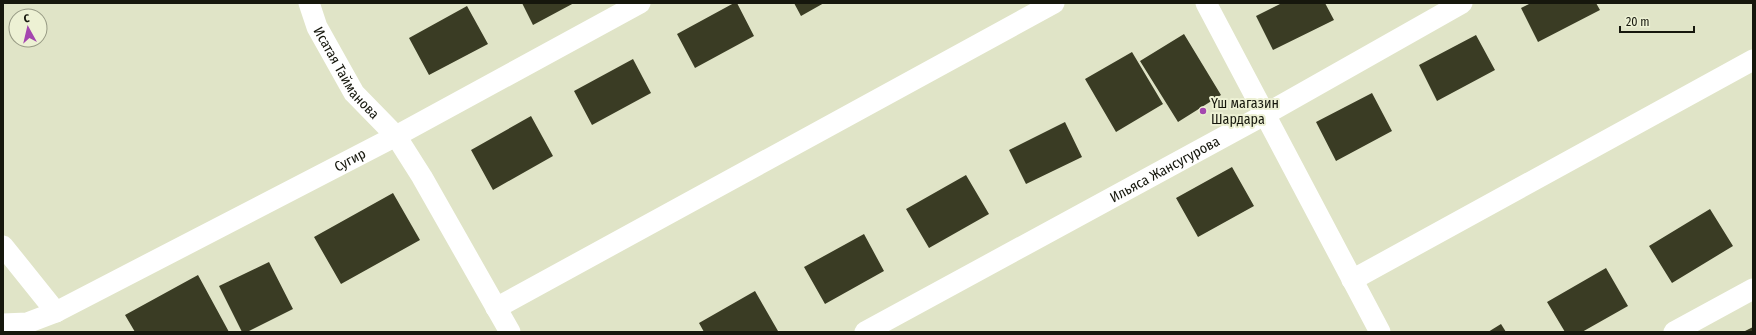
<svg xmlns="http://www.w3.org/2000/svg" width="1756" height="335" font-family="'Fira Sans Condensed',sans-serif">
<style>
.building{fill:#3a3c24}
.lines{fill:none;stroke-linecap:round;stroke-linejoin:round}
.minor{stroke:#fff;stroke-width:21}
.poi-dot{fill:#a446af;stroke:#edf1d4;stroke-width:1.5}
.labels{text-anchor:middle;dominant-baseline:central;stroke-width:4;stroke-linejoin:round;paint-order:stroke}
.street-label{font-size:14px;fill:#16170d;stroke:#edf1d4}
.poi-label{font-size:14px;fill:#16170d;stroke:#edf1d4;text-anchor:start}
</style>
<rect width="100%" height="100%" fill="#e0e4c7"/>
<path class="building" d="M 522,3 L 574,3 L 533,25 Z
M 734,3 L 737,3 L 754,36 L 695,68 L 677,34 Z
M 794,3 L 824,3 L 801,16 Z
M 1282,3 L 1325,3 L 1334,20 L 1273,50 L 1256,16 Z
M 1531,3 L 1596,3 L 1600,10 L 1538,42 L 1521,8 Z
M 467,6 L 488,44 L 429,75 L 409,38 Z
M 1184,34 L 1221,95 L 1178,122 L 1140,61 Z
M 1476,35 L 1495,70 L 1437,101 L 1419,65 Z
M 1132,52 L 1163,104 L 1116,132 L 1085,79 Z
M 633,59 L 651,93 L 592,125 L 574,91 Z
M 1372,93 L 1392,131 L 1336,161 L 1316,122 Z
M 531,116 L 553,156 L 493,190 L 471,150 Z
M 1065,122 L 1082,157 L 1026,184 L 1009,150 Z
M 1232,167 L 1254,206 L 1198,237 L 1176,198 Z
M 966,175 L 989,214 L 929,248 L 906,209 Z
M 393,193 L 420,240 L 341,284 L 314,237 Z
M 1710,209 L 1733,246 L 1672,283 L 1649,246 Z
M 864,234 L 884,271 L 825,304 L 804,267 Z
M 269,262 L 293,309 L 247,332 L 242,332 L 219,286 Z
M 1606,268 L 1628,306 L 1582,332 L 1565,332 L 1547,302 Z
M 198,275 L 229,332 L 135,332 L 125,315 Z
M 755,291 L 778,331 L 704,332 L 699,323 Z
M 1501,324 L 1506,332 L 1488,332 Z
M 1753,327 L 1753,332 L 1743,332 Z"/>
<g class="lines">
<g class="minor">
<path id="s1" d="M 309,3 L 317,27 L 354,93 L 396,136 L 422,177 L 510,332"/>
<path d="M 1206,3 L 1380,332"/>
<path d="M 3,246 L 56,312"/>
<path d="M 1352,280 L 1753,60"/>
<path d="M 496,308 L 1054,3"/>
<path id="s2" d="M 3,324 L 27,323 L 56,312 L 396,136 L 640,3"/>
<path id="s3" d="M 865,332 L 1264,115 L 1462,3"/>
<path d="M 1674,332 L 1753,289"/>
</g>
</g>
<circle class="poi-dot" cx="1203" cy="111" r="4"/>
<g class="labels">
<g class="street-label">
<text stroke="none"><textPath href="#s1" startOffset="80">Исатая Тайманова</textPath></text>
<text stroke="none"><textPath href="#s2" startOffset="386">Сугир</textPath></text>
<text stroke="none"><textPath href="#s3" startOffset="341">Ильяса Жансугурова</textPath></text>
</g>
<g class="poi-label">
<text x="1211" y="103">Үш магазин<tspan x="1211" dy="16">Шардара</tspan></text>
</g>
</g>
<rect width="1756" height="335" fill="none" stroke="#16170d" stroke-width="8"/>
<g transform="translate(28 28) rotate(352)"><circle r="19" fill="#edf1d4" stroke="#979a84"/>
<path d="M0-3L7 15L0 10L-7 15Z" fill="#a446af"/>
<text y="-6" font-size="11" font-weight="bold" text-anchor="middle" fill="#16170d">С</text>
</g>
<path d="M1620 26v6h74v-6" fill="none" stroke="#16170d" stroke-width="2"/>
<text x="1626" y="26" font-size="12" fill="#16170d" stroke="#edf1d4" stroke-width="3" paint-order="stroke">20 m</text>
</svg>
